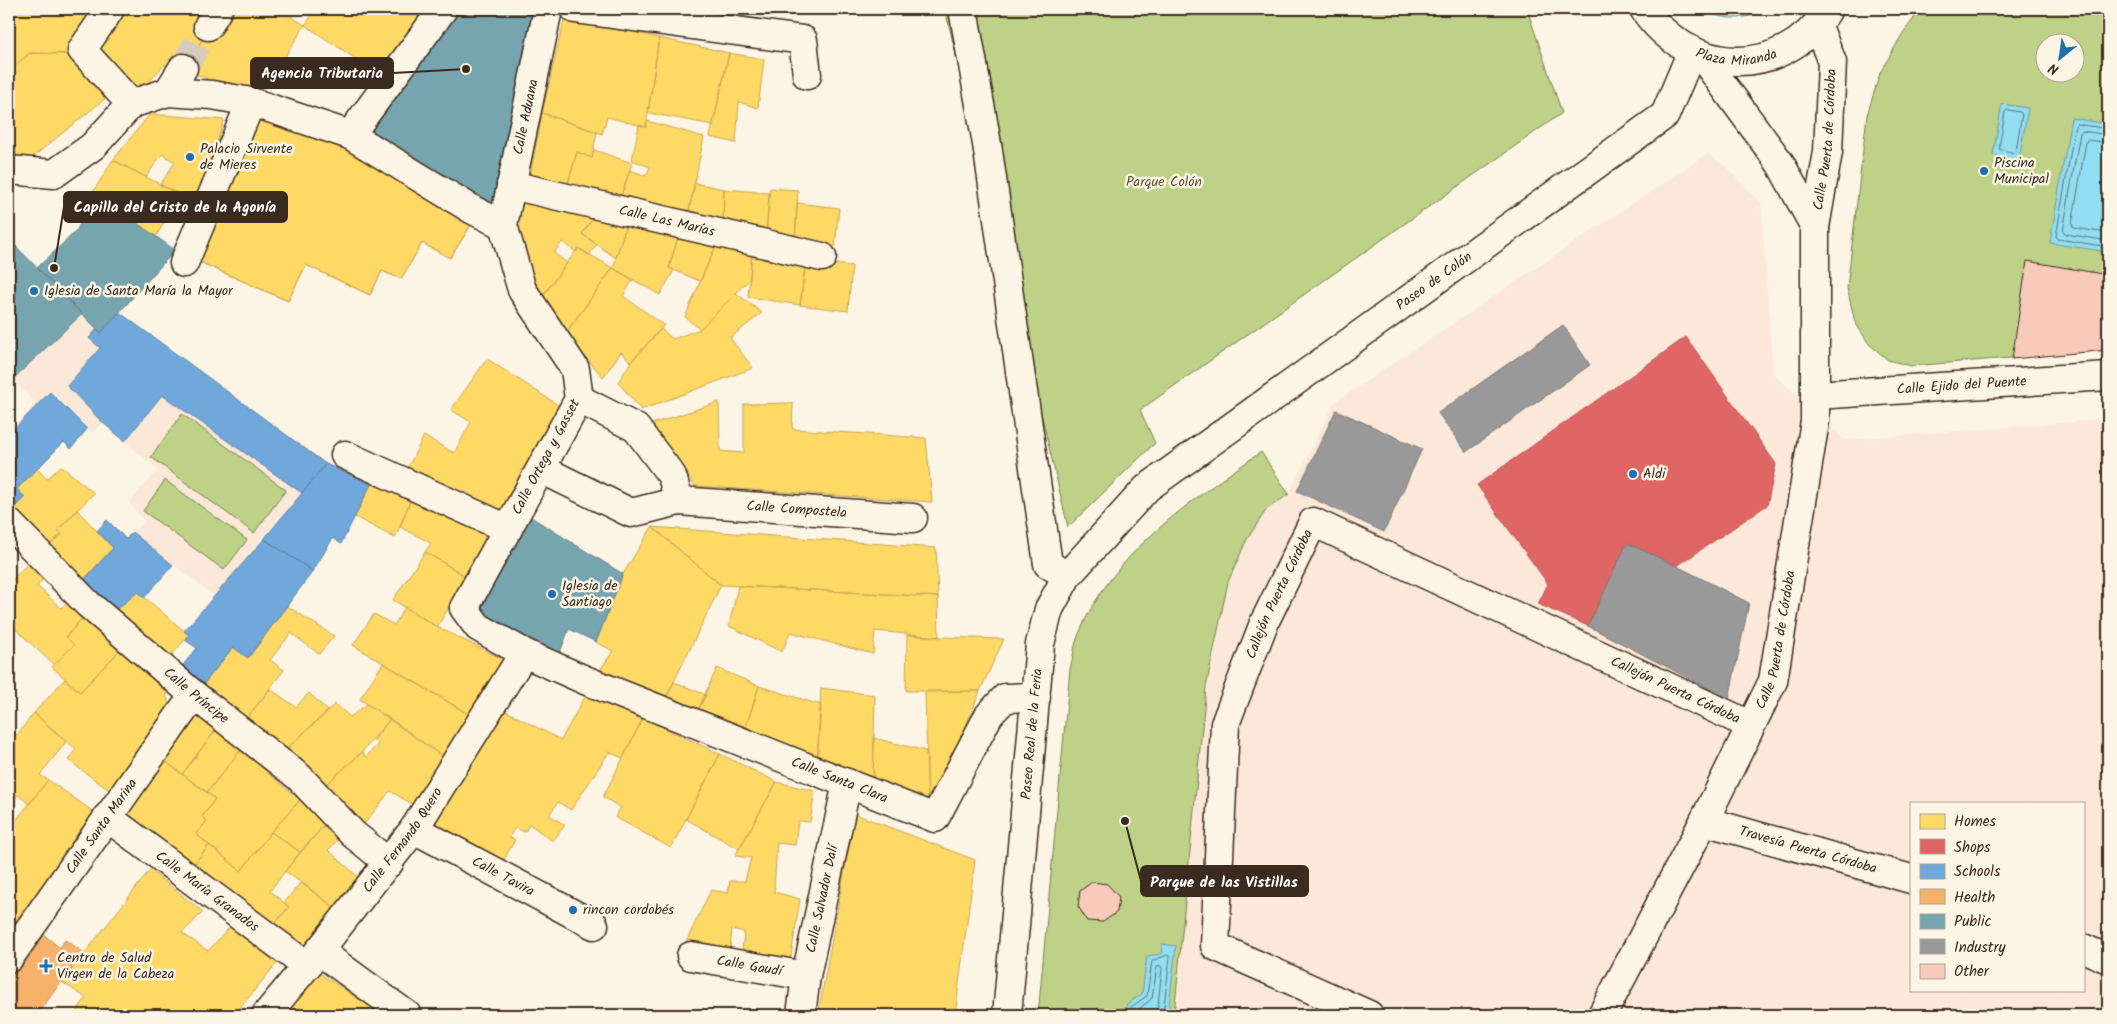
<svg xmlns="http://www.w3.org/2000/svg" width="2117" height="1024" font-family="Kalam,sans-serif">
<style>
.built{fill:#fbe8d8;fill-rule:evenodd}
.green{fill:#bdd287;stroke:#7c7e52;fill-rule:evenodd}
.water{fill:#91def2;stroke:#6f969d}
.homes{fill:#ffd966;stroke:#c4a450}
.shops{fill:#e06666;stroke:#ae5450}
.schools{fill:#6fa8dc;stroke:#5f82a3}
.health{fill:#f6b26b;stroke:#be8954}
.public{fill:#76a5af;stroke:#648084}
.industry{fill:#999;stroke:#7d7874}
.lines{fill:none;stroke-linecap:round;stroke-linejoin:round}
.shore{stroke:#5d7273;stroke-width:1}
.building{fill:#f8cabb;stroke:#3b2a1e}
.minor-tunnel{stroke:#d5ccbd;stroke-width:28;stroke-dasharray:28 14;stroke-linecap:butt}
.minor-casing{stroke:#3b2a1e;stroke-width:31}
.minor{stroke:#fcf5e5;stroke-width:28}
.poi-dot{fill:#1f6fb2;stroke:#fcf5e5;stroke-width:2}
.labels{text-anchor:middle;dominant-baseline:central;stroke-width:5;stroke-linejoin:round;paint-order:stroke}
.street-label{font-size:14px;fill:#3b2a1e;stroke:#fcf5e5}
.poi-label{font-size:14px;fill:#3b2a1e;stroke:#fcf5e5;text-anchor:start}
.park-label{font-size:14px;fill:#5c5438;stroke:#fcf5e5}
.leader{fill:none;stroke:#3b2a1e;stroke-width:2}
.callout-dot{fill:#3b2a1e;stroke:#fcf5e5;stroke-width:2}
.callout{fill:#3b2a1e;stroke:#3b2a1e;stroke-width:2}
.callout-label{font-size:15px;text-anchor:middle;font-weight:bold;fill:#fff}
</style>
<rect width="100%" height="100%" fill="#fcf5e5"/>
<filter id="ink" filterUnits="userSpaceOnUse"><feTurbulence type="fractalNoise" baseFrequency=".02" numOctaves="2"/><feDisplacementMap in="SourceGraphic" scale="10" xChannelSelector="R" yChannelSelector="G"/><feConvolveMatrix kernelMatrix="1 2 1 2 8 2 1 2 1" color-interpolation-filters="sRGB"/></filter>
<g filter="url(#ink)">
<path class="built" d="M 1707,154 L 1726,167 L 1761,203 L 1773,373 L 1845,440 L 2108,419 L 2108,1015 L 1174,1015 L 1206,687 L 1228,582 L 1247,539 L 1267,509 L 1289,494 L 1334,403 ZM 1911,803 L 2083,803 L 2083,990 L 1911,990 Z
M 119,312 L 326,464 L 214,596 L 132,532 L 145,522 L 129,503 L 158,470 L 103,423 L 93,433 L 51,392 L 37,405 L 13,379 L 82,314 L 101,333 Z"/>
<path class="green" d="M 945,9 L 1527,9 L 1562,113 L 1140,410 L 1155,443 L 1068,527 Z
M 1921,9 L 2108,9 L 2108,350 L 1911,366 L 1888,360 L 1869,344 L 1855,322 L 1847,288 L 1867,115 L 1880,73 L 1903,33 ZM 2044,42 L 2074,42 L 2074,72 L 2044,72 Z
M 182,414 L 286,490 L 254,533 L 151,457 Z
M 1261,452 L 1289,494 L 1267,509 L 1247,539 L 1228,582 L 1206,687 L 1174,1015 L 1038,1015 L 1070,669 C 1073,658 1074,646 1078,636 C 1111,553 1191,501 1261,452 Z
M 165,480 L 247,540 L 224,570 L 143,511 Z"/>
<path class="water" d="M 1701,9 L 1700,9 L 1767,9 C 1746,21 1722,21 1701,9 Z
M 2002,104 L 2028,108 L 2019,160 L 1993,155 Z
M 2071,118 L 2108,124 L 2108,252 L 2050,243 Z
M 1162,944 L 1176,946 L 1168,1015 L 1123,1015 L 1127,1004 L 1142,994 L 1147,956 L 1161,954 Z"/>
<path class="homes" d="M 24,9 L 98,9 L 88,26 L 67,54 L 30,53 L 9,71 L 9,23 Z
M 123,9 L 207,9 L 210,26 L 185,69 L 164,65 L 136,97 L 93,56 Z
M 236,9 L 278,9 L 305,25 L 257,101 L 185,69 L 210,26 L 221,33 Z
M 316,9 L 362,9 L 365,11 L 367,9 L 427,9 L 380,75 L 305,25 Z
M 565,16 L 659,38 L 646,127 L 607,117 L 602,134 L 542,113 Z
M 659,38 L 729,53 L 713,125 L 648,113 Z
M 30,53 L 67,54 L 106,98 L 24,164 L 9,146 L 9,71 Z
M 729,53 L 764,59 L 758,108 L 739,102 L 736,143 L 710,137 Z
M 257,113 L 352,148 L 473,222 L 450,258 L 422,243 L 401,279 L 382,271 L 370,295 L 306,265 L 288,301 L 197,261 Z
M 257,113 L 352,148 L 473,222 L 450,258 L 422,243 L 401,279 L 382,271 L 370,295 L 306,265 L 288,301 L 197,261 Z
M 542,113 L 597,132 L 592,158 L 577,152 L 566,190 L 529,181 Z
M 150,114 L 224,120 L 198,204 L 160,185 L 175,162 L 162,154 L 146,177 L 113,160 Z
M 647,121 L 704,137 L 687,220 L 619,202 L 630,170 L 646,176 L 650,167 L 632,160 L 639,125 L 646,127 Z
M 594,150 L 632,163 L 619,202 L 566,190 L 577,152 L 592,158 Z
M 113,160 L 179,194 L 156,237 L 93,192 Z
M 695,183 L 724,189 L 723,227 L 687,220 Z
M 770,188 L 798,190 L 795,241 L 766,236 Z
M 724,189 L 769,193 L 766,236 L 723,227 Z
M 520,196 L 598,211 L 582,234 L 597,244 L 589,255 L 578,248 L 576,252 L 562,242 L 554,253 L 567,263 L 539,301 L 515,242 Z
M 797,203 L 839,208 L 835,247 L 795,241 Z
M 598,211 L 628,219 L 616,258 L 582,234 Z
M 628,219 L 680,230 L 669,268 L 674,270 L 660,295 L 613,268 Z
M 680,230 L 718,241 L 700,281 L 669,268 Z
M 718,241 L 752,251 L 750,279 L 700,329 L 685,317 Z
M 578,248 L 613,268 L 565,334 L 539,301 Z
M 752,251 L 806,260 L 800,305 L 748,297 Z
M 806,260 L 852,266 L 848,311 L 800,305 Z
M 613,268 L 633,280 L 623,296 L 664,325 L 631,362 L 621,352 L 603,377 L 565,334 Z
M 736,293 L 762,313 L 730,338 L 753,368 L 641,410 L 618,382 L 631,362 L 661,329 L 673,339 L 700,329 Z
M 487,359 L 561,407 L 502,520 L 405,473 L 424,436 L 454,453 L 471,422 L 451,410 Z
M 719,402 L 720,451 L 744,453 L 744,404 L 793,403 L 792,429 L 926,438 L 932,502 L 695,486 L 652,424 Z
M 61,466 L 94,493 L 58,530 L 62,534 L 44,550 L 9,512 L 25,497 L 17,489 L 37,469 L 47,479 Z
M 368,472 L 413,494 L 395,538 L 355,517 L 371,484 L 363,481 Z
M 413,494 L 491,537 L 467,577 L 425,552 L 431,543 L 400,527 Z
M 77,510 L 113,548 L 79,585 L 44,550 L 62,534 L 58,530 Z
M 652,527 L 936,548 L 938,597 L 721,585 Z
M 652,527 L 721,585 L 664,702 L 598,673 L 613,651 L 596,642 L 623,574 Z
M 425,552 L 467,577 L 437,627 L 393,600 Z
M 32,559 L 47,574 L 37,586 L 61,608 L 69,601 L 84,616 L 66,637 L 74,645 L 54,665 L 9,623 L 9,583 Z
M 738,586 L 938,597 L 939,637 L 875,631 L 873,654 L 790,632 L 782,652 L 729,626 Z
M 138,592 L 189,635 L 165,663 L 109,615 Z
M 287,606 L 334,636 L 319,654 L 291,633 L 270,660 L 284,670 L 244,722 L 200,689 L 233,647 L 248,658 Z
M 405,607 L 437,627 L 513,664 L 470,715 L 353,645 L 374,614 L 394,625 Z
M 84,616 L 121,649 L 80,692 L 52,667 L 74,645 L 66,637 Z
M 907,635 L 939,637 L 1004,639 L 980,691 L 906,691 Z
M 121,649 L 166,692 L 171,716 L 113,793 L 68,760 L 76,749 L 34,713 L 65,679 L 80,692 Z
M 383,663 L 470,715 L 445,758 L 360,699 Z
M 717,668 L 759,686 L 744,733 L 696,714 Z
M 674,682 L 706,695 L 696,714 L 664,702 Z
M 759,686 L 821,705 L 817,763 L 744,733 Z
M 821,688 L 875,695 L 873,785 L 817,763 Z
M 270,689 L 296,707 L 309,693 L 328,711 L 283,752 L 244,722 Z
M 588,691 L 643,718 L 623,758 L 609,752 L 571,810 L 558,802 L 549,815 L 565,825 L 553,841 L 529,824 L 525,832 L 515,828 L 509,837 L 515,840 L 496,873 L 426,826 L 502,709 L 561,740 Z
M 980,691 L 937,798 L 928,801 L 925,692 Z
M 335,704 L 350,717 L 367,704 L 390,719 L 362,752 L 321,789 L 283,752 Z
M 195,712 L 216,730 L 182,774 L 161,758 Z
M 34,713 L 66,742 L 40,775 L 48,780 L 29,804 L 18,795 L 9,806 L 9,728 L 17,735 Z
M 643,718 L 720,754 L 671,848 L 615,817 L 621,808 L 603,797 Z
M 390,719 L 445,758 L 419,808 L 390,791 L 359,831 L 321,789 L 362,752 L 366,757 L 378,744 L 374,740 Z
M 216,730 L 241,750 L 207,792 L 182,774 Z
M 874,738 L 926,751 L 928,801 L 873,785 Z
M 241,750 L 300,800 L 271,832 L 241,871 L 196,834 L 207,821 L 202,817 L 215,799 L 207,792 Z
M 720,754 L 777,782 L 739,849 L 686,819 Z
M 161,758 L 215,799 L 202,817 L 207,821 L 196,834 L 209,845 L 188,872 L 116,816 Z
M 48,780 L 98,815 L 9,930 L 9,829 Z
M 777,782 L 815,791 L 810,822 L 798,821 L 795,845 L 777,843 L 774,892 L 800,899 L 790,962 L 742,951 L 744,932 L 732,929 L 730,948 L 686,942 L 711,890 L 728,893 L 730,881 L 745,881 L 751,858 L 735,856 Z
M 300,800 L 325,824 L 300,852 L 271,832 Z
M 855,814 L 975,860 L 955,1015 L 818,1015 Z
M 325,824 L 339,839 L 328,850 L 363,881 L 339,911 L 285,871 Z
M 271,832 L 300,852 L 270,891 L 289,907 L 268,931 L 188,872 L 209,845 L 241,871 Z
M 150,870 L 203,912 L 182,933 L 208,951 L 230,927 L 277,963 L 234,1015 L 123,1015 L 118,1011 L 115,1015 L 74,1015 L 86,998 L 62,982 Z
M 301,882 L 339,911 L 301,955 L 268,931 L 289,907 L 284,903 Z
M 316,971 L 379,1012 L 377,1015 L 280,1015 Z"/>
<path class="shops" d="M 1686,337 L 1776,464 L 1767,505 L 1677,566 L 1627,543 L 1588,626 L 1538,604 L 1548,584 L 1477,485 Z"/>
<path class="schools" d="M 119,312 L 326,464 L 302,493 L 162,395 L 125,441 L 103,423 L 67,386 L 100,348 L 89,338 L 97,329 L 101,333 Z
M 50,392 L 87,429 L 71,449 L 64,442 L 17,489 L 25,497 L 9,513 L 9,434 Z
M 326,464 L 371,484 L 341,544 L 333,538 L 313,571 L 264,539 Z
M 107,520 L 126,539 L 132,532 L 173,565 L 144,598 L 138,592 L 109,615 L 79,585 L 113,548 L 97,531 Z
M 264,539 L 313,571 L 248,658 L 233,647 L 200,689 L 178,671 L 197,648 L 185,640 L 189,635 L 184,631 Z"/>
<path class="health" d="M 43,934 L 60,948 L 65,940 L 83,952 L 37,1015 L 9,1015 L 9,980 Z"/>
<path class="public" d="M 449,9 L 538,9 L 500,211 L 362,130 Z
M 93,192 L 175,250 L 101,333 L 37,268 L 77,230 Z
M 9,239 L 82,314 L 13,379 L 9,374 Z
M 526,514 L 623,574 L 596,642 L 569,629 L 559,655 L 508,633 L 479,614 Z"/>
<path class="industry" d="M 1563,325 L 1590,365 L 1466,452 L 1438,413 Z
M 1336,410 L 1422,449 L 1384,532 L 1297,491 Z
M 1627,543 L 1677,566 L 1749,603 L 1729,699 L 1588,626 Z"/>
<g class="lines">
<path class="shore" d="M 2008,110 L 2020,112 L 2022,114 L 2016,151 L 2014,153 L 1999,149 L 2005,112 Z
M 2108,129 L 2077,124 L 2075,126 L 2056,237 L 2058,239 L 2108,247
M 2108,135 L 2082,131 L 2080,133 L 2063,231 L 2066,234 L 2108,241
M 2108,143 L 2088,140 L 2086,141 L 2072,225 L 2074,228 L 2108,233
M 1128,1015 L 1131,1007 L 1147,996 L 1152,961 L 1167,955 L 1170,957 L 1163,1015
M 1135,1015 L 1137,1011 L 1152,998 L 1157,967 L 1160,965 L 1162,968 L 1157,1015"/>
</g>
<path class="building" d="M 2027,261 L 2108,275 L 2108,350 L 2012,359 Z
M 1092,882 L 1107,884 L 1119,897 L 1117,912 L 1103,922 L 1087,921 L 1078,906 L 1080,891 Z"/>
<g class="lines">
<path class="minor-tunnel" d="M 183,68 L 208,26"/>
<g class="minor-casing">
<g id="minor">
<path d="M 110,9 L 82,50 L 131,104"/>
<path id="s1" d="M 548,9 L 503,225 L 522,290 L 575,369 L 579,399 L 464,608 L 478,627 L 524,653 L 585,680 L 935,818 L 989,715 L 1005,698 L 1036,697"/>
<path d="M 575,9 L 803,40 L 807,75"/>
<path d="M 963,9 L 987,144 L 1048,564 L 1067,576"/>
<path id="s2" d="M 1644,9 C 1689,75 1781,81 1827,11"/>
<path d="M 208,26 L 218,9"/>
<path d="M 1701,55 L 1780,163 L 1815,227"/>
<path d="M 168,92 L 183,68"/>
<path d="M 350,135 L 443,9"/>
<path d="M 9,170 L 54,174 L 93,146 L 131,104 L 168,92 L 212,95 L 251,102 L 350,135 L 473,210 L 503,225"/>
<path id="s3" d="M 511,185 L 822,257"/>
<path d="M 184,263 L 251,102"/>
<path id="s4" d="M 1816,395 L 2108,376"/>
<path d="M 345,455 L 508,529"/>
<path d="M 541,469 L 631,513 L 679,501 L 672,476 L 636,428 L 579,399"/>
<path id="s5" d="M 679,501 L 913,518"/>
<path id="s6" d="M 9,523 L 88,604 L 194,695 L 299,777 L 353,834 L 389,863"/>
<path id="s7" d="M 107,817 L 307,966"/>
<path id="s8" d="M 1704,821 L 1911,879"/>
<path id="s9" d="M 414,829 L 594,925"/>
<path d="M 2083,948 L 2108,959"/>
<path d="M 319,951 L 407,1015"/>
<path id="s10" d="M 691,956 L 806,976"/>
<path id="s11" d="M 9,958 L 194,695"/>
<path id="s12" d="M 266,1015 L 319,951 L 414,829 L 524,653"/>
<path id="s13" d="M 801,1015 L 806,976 L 847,783"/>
<path id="s14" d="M 1007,1015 L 1040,644 L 1049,609 L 1067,576 L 1147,488 L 1665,115 L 1692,51"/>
<path id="s15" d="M 1369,1015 L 1215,946 L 1225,724 L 1264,623 L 1313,522 L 1750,725"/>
<path id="s16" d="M 1602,1015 L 1704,821 L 1773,681 L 1815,421 L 1815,227 L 1828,152 L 1832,62 L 1817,24"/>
</g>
</g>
<use href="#minor" class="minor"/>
</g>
</g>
<g class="poi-dot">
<circle cx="190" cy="157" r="5"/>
<circle cx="1984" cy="171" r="5"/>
<circle cx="34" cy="291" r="5"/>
<circle cx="1633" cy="474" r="5"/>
<circle cx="552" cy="594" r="5"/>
<circle cx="573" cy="910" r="5"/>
<path d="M43.5 958.5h5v5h5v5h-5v5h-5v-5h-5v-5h5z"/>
</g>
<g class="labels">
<g class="street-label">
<text stroke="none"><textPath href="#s2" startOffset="110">Plaza Miranda</textPath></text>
<text transform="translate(526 117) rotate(-78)">Calle Aduana</text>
<text stroke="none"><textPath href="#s16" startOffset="921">Calle Puerta de Córdoba</textPath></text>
<text stroke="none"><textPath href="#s3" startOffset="160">Calle Las Marías</textPath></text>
<text stroke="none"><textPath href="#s14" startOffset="919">Paseo de Colón</textPath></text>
<text stroke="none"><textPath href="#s4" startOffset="146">Calle Ejido del Puente</textPath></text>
<text transform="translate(546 457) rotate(-62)">Calle Ortega y Gasset</text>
<text stroke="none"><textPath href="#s5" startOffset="118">Calle Compostela</textPath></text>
<text stroke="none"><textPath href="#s15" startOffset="532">Callejón Puerta Córdoba</textPath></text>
<text stroke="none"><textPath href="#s16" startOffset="416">Calle Puerta de Córdoba</textPath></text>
<text stroke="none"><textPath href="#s15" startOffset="1011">Callejón Puerta Córdoba</textPath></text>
<text stroke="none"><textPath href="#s6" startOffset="255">Calle Príncipe</textPath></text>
<text stroke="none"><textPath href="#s14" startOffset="282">Paseo Real de la Feria</textPath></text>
<text stroke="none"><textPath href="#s1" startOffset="1069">Calle Santa Clara</textPath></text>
<text stroke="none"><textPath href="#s11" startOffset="161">Calle Santa Marina</textPath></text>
<text stroke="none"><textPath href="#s12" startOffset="222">Calle Fernando Quero</textPath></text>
<text stroke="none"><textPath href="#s8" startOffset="108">Travesía Puerta Córdoba</textPath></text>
<text stroke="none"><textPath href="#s9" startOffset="101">Calle Tavira</textPath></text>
<text stroke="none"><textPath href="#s7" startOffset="125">Calle María Granados</textPath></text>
<text stroke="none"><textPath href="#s13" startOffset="118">Calle Salvador Dalí</textPath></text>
<text stroke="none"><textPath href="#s10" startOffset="59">Calle Gaudí</textPath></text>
</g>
<g class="poi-label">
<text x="200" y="149">Palacio Sirvente<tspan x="200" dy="16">de Mieres</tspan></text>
<text x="1994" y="163">Piscina<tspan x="1994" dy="16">Municipal</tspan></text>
<text x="44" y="291">Iglesia de Santa María la Mayor</text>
<text x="1643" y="474">Aldi</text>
<text x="562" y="586">Iglesia de<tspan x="562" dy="16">Santiago</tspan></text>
<text x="583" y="910">rincon cordobés</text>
<text x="57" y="958">Centro de Salud<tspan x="57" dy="16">Virgen de la Cabeza</tspan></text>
</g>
<g class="park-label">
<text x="1164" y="182">Parque Colón</text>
</g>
</g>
<path class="leader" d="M466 69L393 73M54 268L64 207M1125 821L1141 881"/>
<g class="callout-dot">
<circle cx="466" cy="69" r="5"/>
<circle cx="54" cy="268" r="5"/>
<circle cx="1125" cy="821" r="5"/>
</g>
<g class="callout">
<rect x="251" y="58" width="142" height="30" rx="5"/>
<rect x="64" y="192" width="223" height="30" rx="5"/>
<rect x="1141" y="866" width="167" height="30" rx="5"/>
</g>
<g class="callout-label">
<text x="322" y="78">Agencia Tributaria</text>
<text x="175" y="212">Capilla del Cristo de la Agonía</text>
<text x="1224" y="887">Parque de las Vistillas</text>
</g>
<rect width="2117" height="1024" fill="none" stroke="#fcf5e5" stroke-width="30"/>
<rect x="15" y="15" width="2087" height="994" fill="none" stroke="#3b2a1e" stroke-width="2" filter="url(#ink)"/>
<rect x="1910" y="802" width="175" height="190" fill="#fcf5e5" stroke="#afa495"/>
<rect x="1920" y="814" width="25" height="15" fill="#ffd966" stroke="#afa495"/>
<text x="1954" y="826" font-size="15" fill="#3b2a1e">Homes</text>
<rect x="1920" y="839" width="25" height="15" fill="#e06666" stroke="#afa495"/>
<text x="1954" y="852" font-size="15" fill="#3b2a1e">Shops</text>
<rect x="1920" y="864" width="25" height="15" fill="#6fa8dc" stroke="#afa495"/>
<text x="1954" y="876" font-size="15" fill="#3b2a1e">Schools</text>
<rect x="1920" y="889" width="25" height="15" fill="#f6b26b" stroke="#afa495"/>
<text x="1954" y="902" font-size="15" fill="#3b2a1e">Health</text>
<rect x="1920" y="914" width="25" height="15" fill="#76a5af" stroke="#afa495"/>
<text x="1954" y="926" font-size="15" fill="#3b2a1e">Public</text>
<rect x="1920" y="939" width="25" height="15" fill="#999999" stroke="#afa495"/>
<text x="1954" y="952" font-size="15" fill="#3b2a1e">Industry</text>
<rect x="1920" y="964" width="25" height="15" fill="#f8cabb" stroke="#afa495"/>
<text x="1954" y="976" font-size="15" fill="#3b2a1e">Other</text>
<g transform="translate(2060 58) rotate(210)"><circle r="24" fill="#fcf5e5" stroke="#afa495"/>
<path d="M0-4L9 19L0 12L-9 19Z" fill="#1f6fb2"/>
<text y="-8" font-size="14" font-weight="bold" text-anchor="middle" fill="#3b2a1e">N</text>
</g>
</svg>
